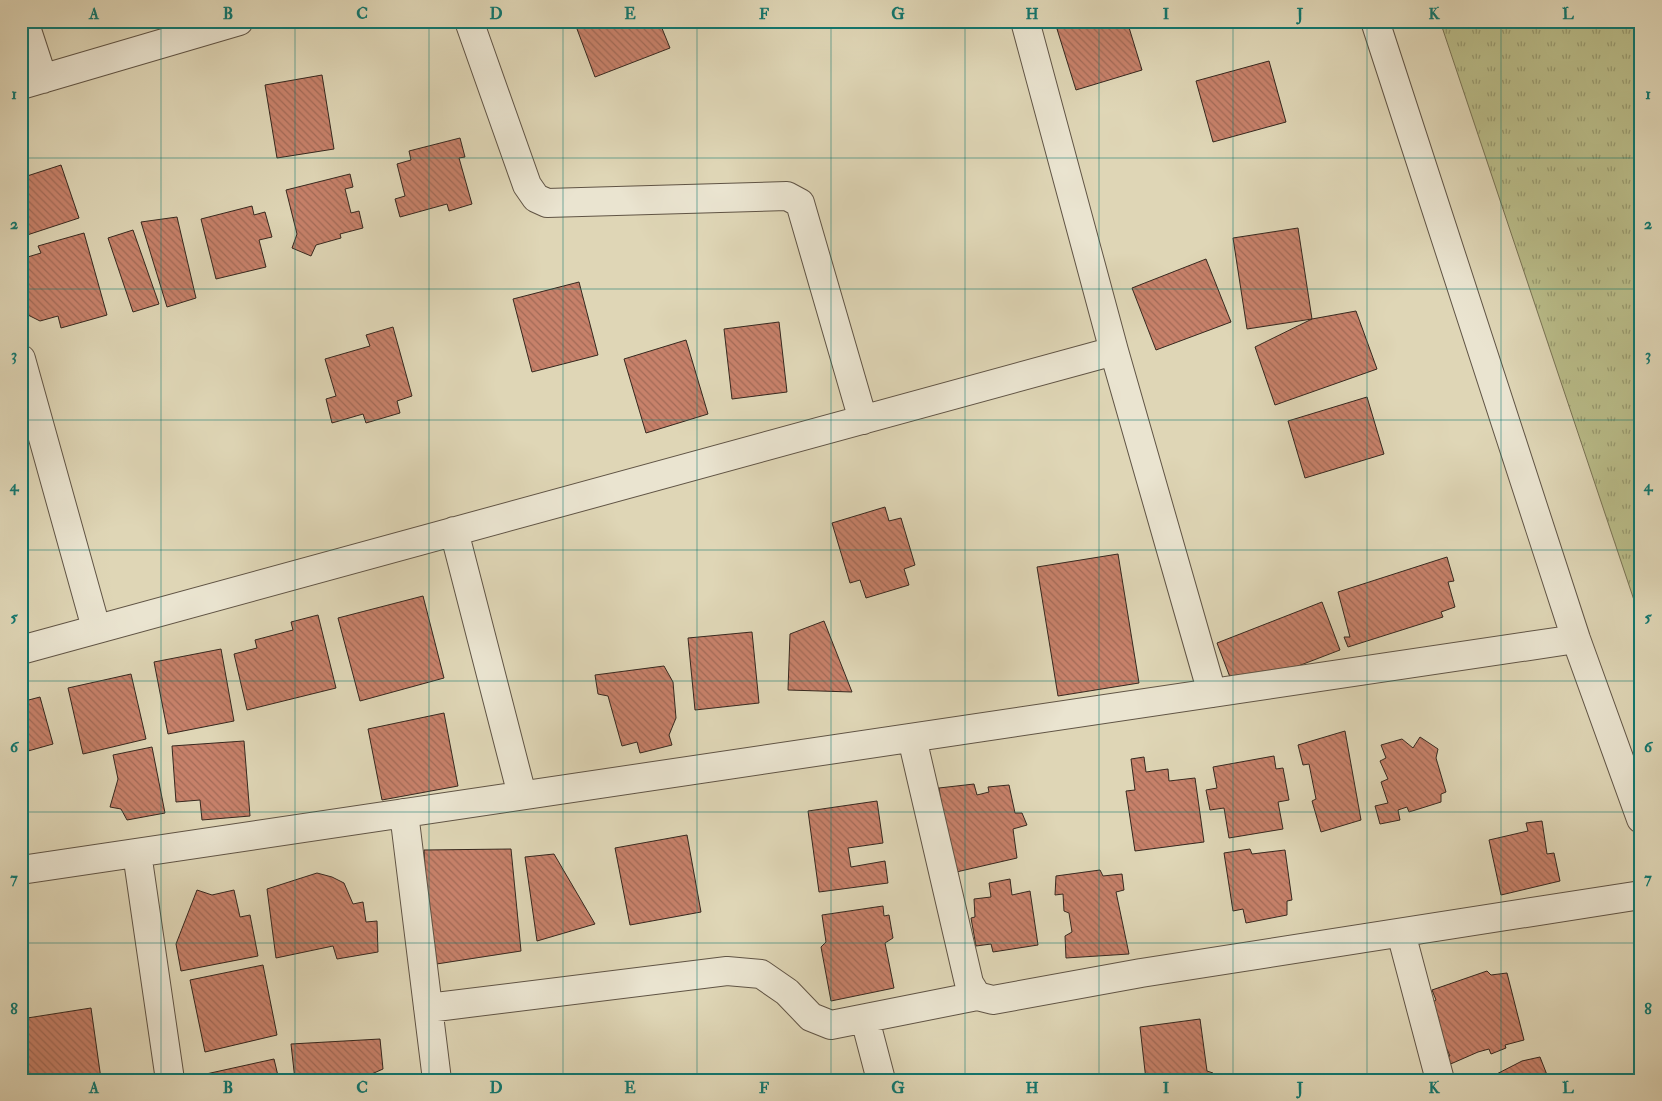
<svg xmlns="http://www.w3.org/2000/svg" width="1662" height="1101" font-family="'IM FELL Double Pica',serif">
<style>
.grass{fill:url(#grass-tufts);stroke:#787254}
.building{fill:url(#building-back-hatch);stroke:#36281f}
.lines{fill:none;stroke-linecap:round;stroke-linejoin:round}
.street-casing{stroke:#605445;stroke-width:30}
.street{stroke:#eae4d0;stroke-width:28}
.grid{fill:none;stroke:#0f766e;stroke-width:1;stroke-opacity:0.55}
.neatline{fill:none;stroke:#0f766e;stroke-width:2}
.grid-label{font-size:16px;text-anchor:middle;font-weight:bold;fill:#0f766e}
</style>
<defs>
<pattern id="grass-tufts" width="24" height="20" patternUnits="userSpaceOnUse" patternTransform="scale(1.25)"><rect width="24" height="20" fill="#b9bc89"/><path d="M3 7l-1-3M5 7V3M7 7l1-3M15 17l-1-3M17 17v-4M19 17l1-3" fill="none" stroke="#97996f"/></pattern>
<pattern id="building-back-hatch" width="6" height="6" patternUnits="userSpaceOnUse" patternTransform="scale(1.25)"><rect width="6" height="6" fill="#c7816a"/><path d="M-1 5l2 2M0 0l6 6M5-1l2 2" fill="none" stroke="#a26a57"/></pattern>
</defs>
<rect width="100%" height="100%" fill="#dfd6b6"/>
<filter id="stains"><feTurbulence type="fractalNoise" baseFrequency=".004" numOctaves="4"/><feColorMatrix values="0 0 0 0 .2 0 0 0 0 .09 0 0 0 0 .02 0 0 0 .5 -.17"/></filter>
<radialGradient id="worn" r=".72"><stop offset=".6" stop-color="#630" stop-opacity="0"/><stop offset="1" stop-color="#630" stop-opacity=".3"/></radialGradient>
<path class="grass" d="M 1440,21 L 1641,21 L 1641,621 Z"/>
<path class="building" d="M 574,21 L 659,21 L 670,48 L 595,77 Z
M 1083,21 L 1127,21 L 1142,70 L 1076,90 L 1057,29 Z
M 1269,61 L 1286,122 L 1213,142 L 1196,81 Z
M 322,75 L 334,149 L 277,158 L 265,85 Z
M 460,138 L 465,157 L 459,158 L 472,204 L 449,211 L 447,204 L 400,217 L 395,199 L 405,196 L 397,164 L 411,160 L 409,151 Z
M 61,165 L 79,218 L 21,237 L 21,178 Z
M 350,174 L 353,187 L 345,189 L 351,213 L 359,211 L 363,228 L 340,234 L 341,238 L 316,245 L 311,256 L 292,248 L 297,234 L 286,190 Z
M 252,206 L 254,215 L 265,212 L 272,237 L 259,240 L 266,267 L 216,279 L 201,219 Z
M 177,217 L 196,298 L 167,307 L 141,222 Z
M 1298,228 L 1312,319 L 1247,329 L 1233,238 Z
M 133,230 L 159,304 L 133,312 L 108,238 Z
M 84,233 L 107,315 L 61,328 L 58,316 L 40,321 L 28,315 L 27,308 L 21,300 L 21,259 L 41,253 L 38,246 Z
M 1206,259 L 1231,322 L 1156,350 L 1132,288 Z
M 579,282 L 598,355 L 532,372 L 513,299 Z
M 1356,311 L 1377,369 L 1275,405 L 1255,347 L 1312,319 Z
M 779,322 L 787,392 L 732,399 L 724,329 Z
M 393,327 L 412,396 L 397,401 L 400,413 L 366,423 L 363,414 L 332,423 L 326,399 L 336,396 L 325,359 L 370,346 L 366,335 Z
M 686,340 L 708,414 L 646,433 L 624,359 Z
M 1367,397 L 1384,454 L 1305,478 L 1288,421 Z
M 885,507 L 889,521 L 901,518 L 915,565 L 904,569 L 909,585 L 866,598 L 860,580 L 850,583 L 832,523 Z
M 1118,554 L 1139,683 L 1058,696 L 1037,567 Z
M 1447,557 L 1454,581 L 1448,582 L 1455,607 L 1441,612 L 1443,617 L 1348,647 L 1344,637 L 1350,637 L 1338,592 Z
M 21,587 L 27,606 L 21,619 Z
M 423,596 L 444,678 L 360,701 L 338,618 Z
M 1322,602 L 1340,650 L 1238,689 L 1233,685 L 1217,643 Z
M 318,615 L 336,688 L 247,710 L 234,654 L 257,648 L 255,640 L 293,630 L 291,622 Z
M 824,621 L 852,692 L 788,690 L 790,634 Z
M 752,632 L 759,703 L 695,710 L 688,638 Z
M 221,649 L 234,721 L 168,734 L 154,662 Z
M 664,666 L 673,682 L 676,718 L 669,735 L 672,745 L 640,753 L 637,742 L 622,746 L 608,696 L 598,694 L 595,675 Z
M 131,674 L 146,739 L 83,754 L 68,688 Z
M 40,697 L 53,744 L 21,753 L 21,702 Z
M 444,713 L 458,786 L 382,800 L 368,729 Z
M 1345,731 L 1361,820 L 1321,832 L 1312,801 L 1316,799 L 1309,764 L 1303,765 L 1298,745 Z
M 1420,737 L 1438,749 L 1436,758 L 1446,792 L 1441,794 L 1441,802 L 1409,812 L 1407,807 L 1398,810 L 1400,820 L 1380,824 L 1375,806 L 1388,803 L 1381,782 L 1388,779 L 1380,761 L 1386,758 L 1381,745 L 1402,739 L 1413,748 Z
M 244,741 L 250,816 L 202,820 L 200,800 L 176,802 L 172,746 Z
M 152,747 L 165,813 L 127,820 L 121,809 L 110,807 L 118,779 L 113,755 Z
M 1274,756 L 1276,769 L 1283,768 L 1289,800 L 1278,802 L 1283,829 L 1229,838 L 1224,808 L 1210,810 L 1206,790 L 1217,788 L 1213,767 Z
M 1144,757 L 1146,772 L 1168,769 L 1169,781 L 1195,778 L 1204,842 L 1135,851 L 1126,791 L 1135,790 L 1131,759 Z
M 974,784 L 977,795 L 989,792 L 988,787 L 1009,785 L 1015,813 L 1022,813 L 1027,825 L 1013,829 L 1017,858 L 952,873 L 939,788 Z
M 877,801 L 883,843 L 848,848 L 851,867 L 885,861 L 888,883 L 819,892 L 808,811 Z
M 1542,821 L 1547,854 L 1554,853 L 1560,881 L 1501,895 L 1489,840 L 1528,831 L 1526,823 Z
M 687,835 L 701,912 L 630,925 L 615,848 Z
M 511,849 L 521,951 L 430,965 L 424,850 Z
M 1250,849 L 1252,854 L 1285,850 L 1292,900 L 1287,901 L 1287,915 L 1246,923 L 1243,909 L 1233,911 L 1224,853 Z
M 554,854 L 595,924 L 537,941 L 525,857 Z
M 1100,870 L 1103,876 L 1122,874 L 1124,890 L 1116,892 L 1129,954 L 1066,958 L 1065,936 L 1072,932 L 1069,913 L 1064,911 L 1063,894 L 1055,895 L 1056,876 Z
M 317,873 L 332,877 L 344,883 L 353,904 L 363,902 L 366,922 L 377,921 L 378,952 L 337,959 L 333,946 L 276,958 L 267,889 Z
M 1010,879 L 1012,895 L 1030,891 L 1038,945 L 993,952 L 991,944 L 976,946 L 971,918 L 975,917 L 974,899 L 991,897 L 989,883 Z
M 197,890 L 212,895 L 234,890 L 240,917 L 250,915 L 258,956 L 181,971 L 176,944 Z
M 883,906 L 884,916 L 889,915 L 893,938 L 885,943 L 894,988 L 831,1001 L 821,947 L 826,942 L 822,915 Z
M 263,965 L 277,1035 L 205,1052 L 190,980 Z
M 1487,971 L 1491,975 L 1507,973 L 1524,1040 L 1505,1045 L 1506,1048 L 1491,1054 L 1489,1049 L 1478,1052 L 1446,1066 L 1442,1058 L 1450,1056 L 1434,1022 L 1439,1018 L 1431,1003 L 1436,1000 L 1432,990 Z
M 91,1008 L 101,1079 L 23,1080 L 21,1019 Z
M 1200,1019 L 1207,1071 L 1213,1073 L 1212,1080 L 1146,1080 L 1140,1027 Z
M 380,1039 L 383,1069 L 358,1080 L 295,1080 L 291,1044 Z
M 1540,1057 L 1549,1080 L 1485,1080 L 1522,1061 Z
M 274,1059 L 279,1080 L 198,1080 L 197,1076 Z"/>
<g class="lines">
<g class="street-casing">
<path id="street" d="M 24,21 L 43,79
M 469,21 L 527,185 L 536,198 L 547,203 L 787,196 L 800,203 L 863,420
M 1025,21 L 1114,351 L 1212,693
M 1375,21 L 1576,639 L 1641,819
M 21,85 L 239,21
M 21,359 L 96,628
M 454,531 L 522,795
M 21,650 L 1114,351
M 912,738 L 969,983 L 977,996
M 404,813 L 437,1080
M 137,853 L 170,1080
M 21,870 L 1576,639
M 1401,933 L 1440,1080
M 428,1008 L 727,971 L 761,974 L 787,992 L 811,1017 L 831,1025 L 977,996 L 993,1000 L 1141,973 L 1641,895
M 865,1019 L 881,1080"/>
</g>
<use href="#street" class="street"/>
</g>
<path class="grid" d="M 161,21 L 161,1080M 295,21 L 295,1080M 429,21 L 429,1080M 563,21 L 563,1080M 697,21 L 697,1080M 831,21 L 831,1080M 965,21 L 965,1080M 1099,21 L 1099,1080M 1233,21 L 1233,1080M 1367,21 L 1367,1080M 1501,21 L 1501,1080M 21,158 L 1641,158M 21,289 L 1641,289M 21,420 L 1641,420M 21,550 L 1641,550M 21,681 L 1641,681M 21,812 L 1641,812M 21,943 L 1641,943"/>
<rect width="1662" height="1101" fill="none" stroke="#dfd6b6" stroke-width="55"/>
<rect x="28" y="28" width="1606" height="1046" class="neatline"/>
<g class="grid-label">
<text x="94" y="19">A</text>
<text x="228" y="19">B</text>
<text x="362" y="19">C</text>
<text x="496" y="19">D</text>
<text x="630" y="19">E</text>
<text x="764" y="19">F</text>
<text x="898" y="19">G</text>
<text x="1032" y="19">H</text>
<text x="1166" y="19">I</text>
<text x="1300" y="19">J</text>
<text x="1434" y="19">K</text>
<text x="1568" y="19">L</text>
<text x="14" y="99">1</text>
<text x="1648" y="99">1</text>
<text x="14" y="229">2</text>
<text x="1648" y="229">2</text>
<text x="14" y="360">3</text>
<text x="1648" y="360">3</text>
<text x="14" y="491">4</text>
<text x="1648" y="491">4</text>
<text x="14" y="622">5</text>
<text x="1648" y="622">5</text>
<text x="14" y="752">6</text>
<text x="1648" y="752">6</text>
<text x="14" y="883">7</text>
<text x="1648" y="883">7</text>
<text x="14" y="1014">8</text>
<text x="1648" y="1014">8</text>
<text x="94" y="1093">A</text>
<text x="228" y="1093">B</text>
<text x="362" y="1093">C</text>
<text x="496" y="1093">D</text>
<text x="630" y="1093">E</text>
<text x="764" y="1093">F</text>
<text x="898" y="1093">G</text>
<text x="1032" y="1093">H</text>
<text x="1166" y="1093">I</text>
<text x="1300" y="1093">J</text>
<text x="1434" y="1093">K</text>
<text x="1568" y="1093">L</text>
</g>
<rect width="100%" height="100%" filter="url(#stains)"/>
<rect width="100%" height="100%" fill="url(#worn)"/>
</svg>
